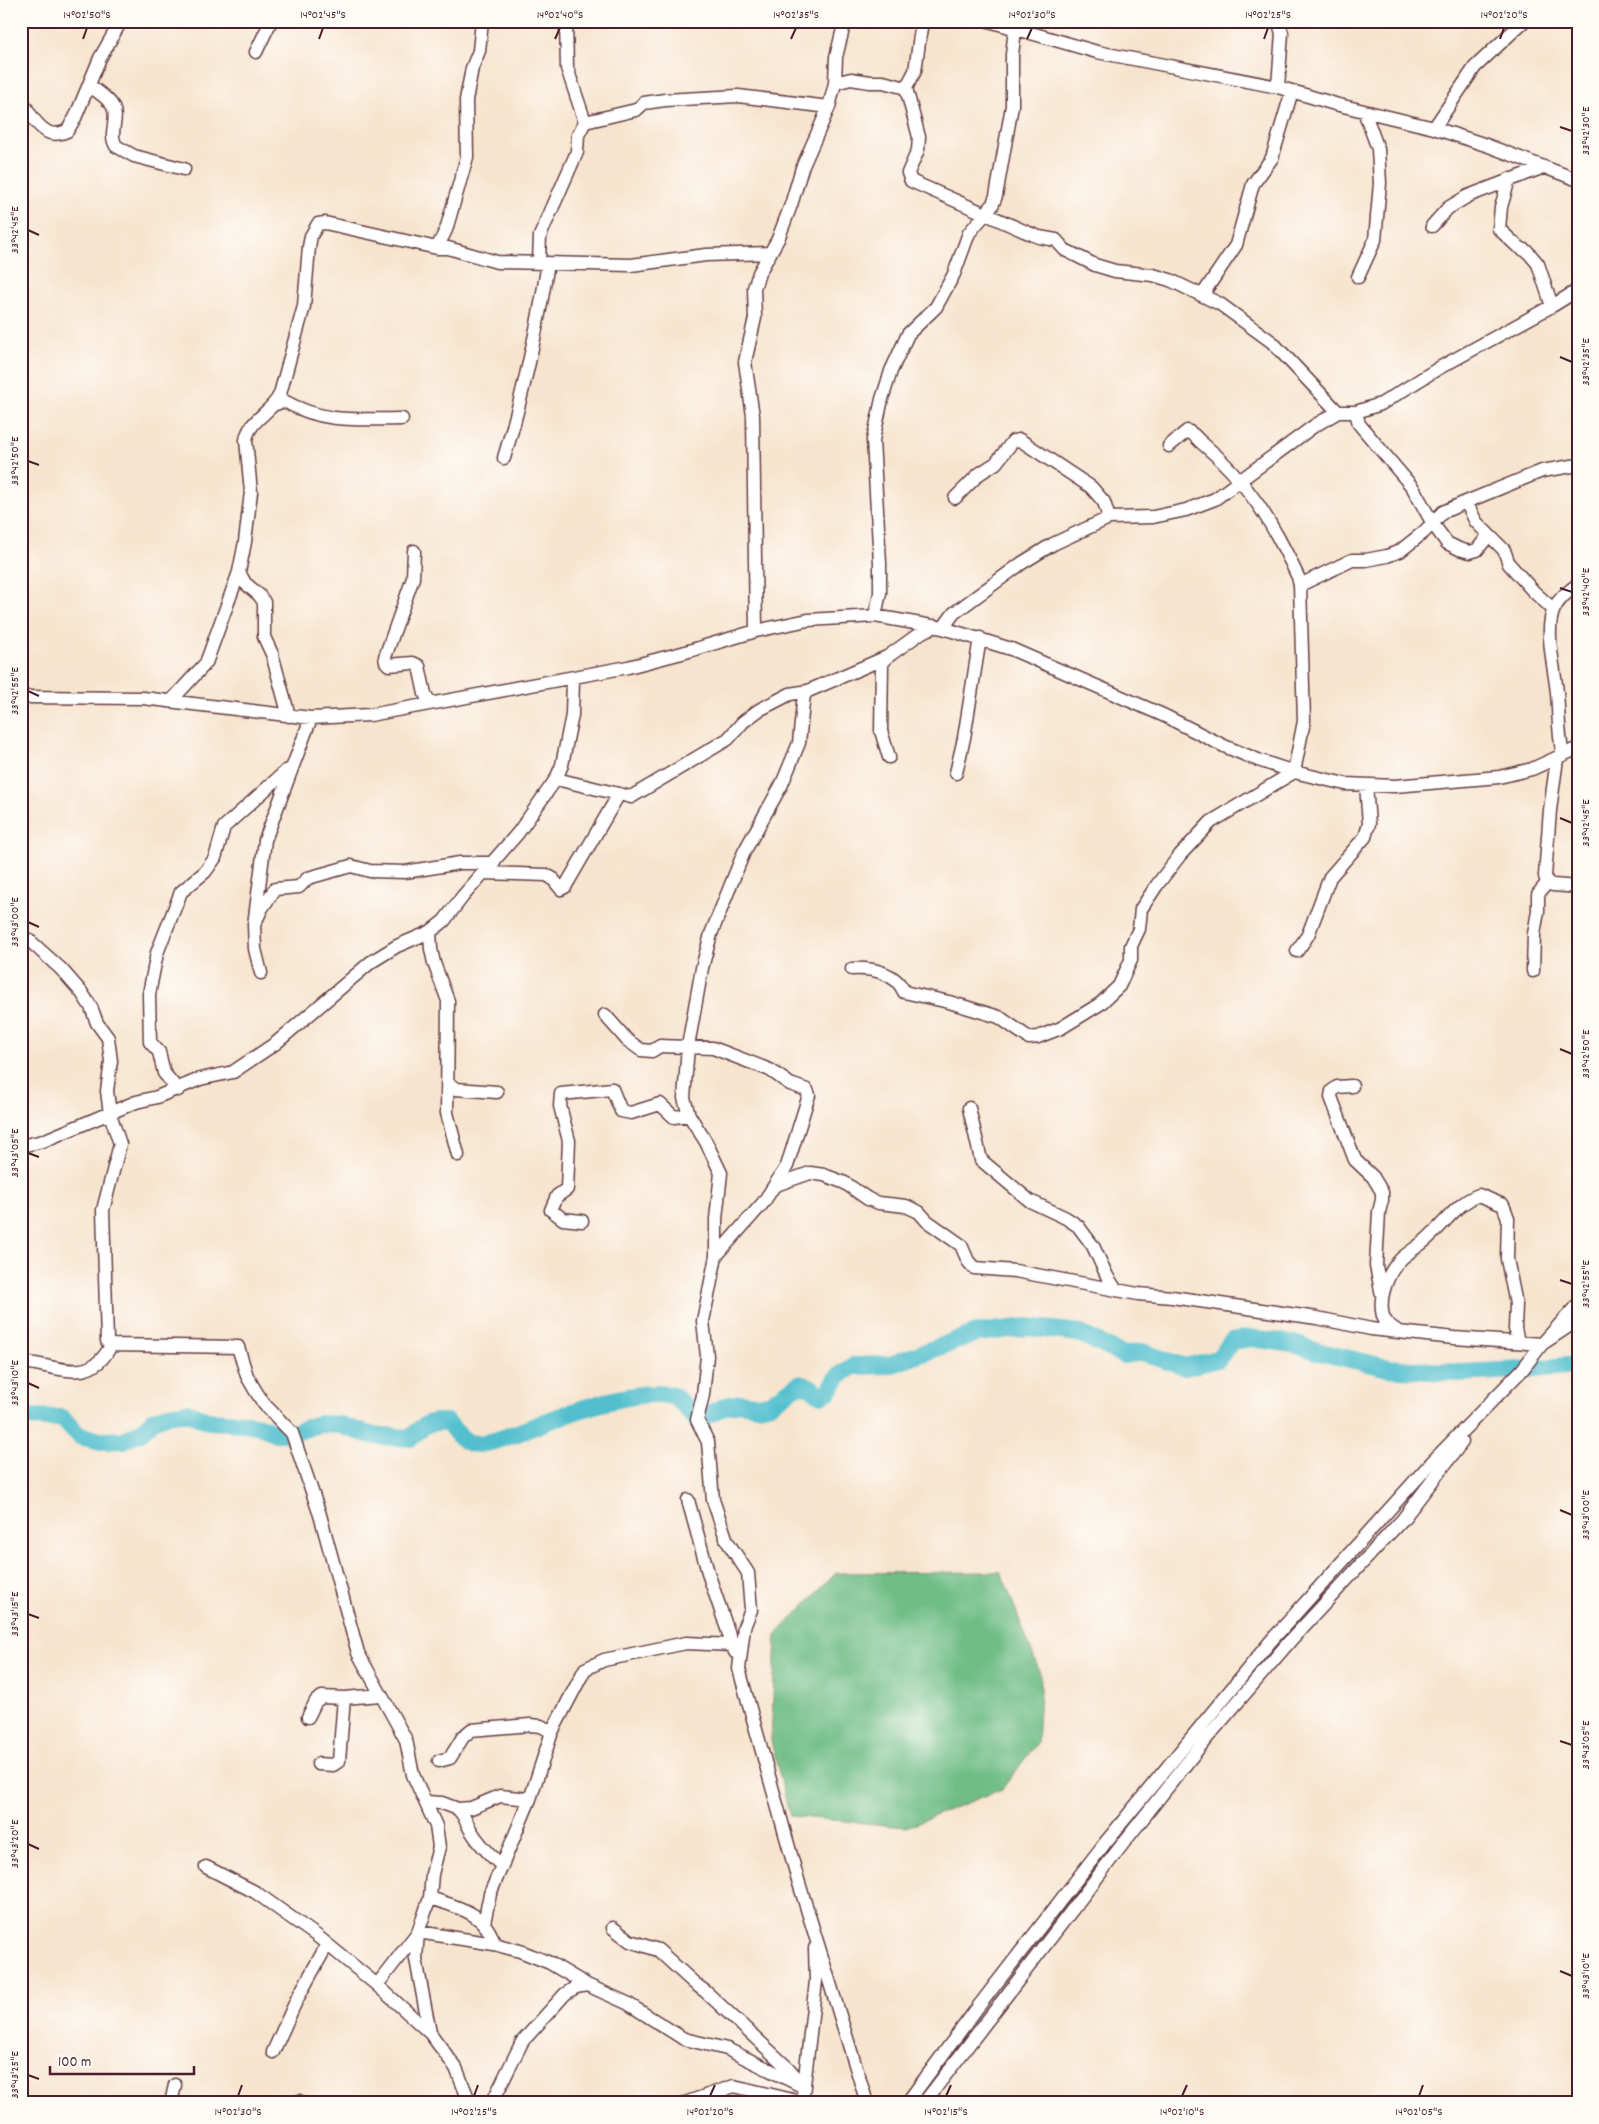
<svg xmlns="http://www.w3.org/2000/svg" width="1599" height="2124" font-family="Dekko,sans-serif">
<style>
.forest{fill:#6fbd86;stroke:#5c6e58}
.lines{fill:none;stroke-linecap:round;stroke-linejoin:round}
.river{stroke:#53bfce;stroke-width:18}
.minor-casing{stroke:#643d43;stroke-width:15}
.minor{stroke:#fff;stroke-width:12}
.ticks{fill:none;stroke:#4a1f2b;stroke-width:2}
.neatline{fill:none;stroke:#4a1f2b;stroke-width:2}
.ticks-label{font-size:12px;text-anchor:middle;fill:#4a1f2b}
</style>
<rect width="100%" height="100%" fill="#fdfcf7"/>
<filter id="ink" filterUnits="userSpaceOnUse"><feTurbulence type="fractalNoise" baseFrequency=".02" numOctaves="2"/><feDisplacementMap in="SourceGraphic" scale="10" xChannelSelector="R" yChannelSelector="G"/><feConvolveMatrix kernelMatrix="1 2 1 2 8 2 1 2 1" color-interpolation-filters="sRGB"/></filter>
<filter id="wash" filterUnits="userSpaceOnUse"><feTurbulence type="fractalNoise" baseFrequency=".0096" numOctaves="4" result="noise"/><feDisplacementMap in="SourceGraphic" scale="20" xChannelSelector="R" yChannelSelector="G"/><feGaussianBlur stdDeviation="1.12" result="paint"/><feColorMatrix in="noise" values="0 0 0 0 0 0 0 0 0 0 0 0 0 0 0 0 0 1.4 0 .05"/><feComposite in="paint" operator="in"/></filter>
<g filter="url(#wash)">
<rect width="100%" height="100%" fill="#f7e4ce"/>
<path class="forest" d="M 1001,1572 L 1041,1676 L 1037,1743 L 1002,1789 L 906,1827 L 790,1816 L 771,1741 L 776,1635 L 836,1573 Z"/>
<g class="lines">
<path class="river" d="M 21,1417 L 62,1418 L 80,1436 L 101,1441 L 124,1440 L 142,1431 L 153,1420 L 163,1416 L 186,1412 L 209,1421 L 245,1423 L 260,1426 L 276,1433 L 292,1433 L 319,1424 L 340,1425 L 370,1435 L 411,1438 C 424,1424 428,1421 447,1422 C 453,1429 461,1440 470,1443 C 484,1447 512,1435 525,1430 C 559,1416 637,1386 673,1396 C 679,1398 692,1415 697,1420 L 725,1406 L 740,1403 L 758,1406 L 771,1403 L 799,1384 L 810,1387 L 821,1395 L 829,1391 L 839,1376 L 853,1366 L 890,1365 L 977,1333 L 1027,1327 L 1079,1333 L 1123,1355 L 1142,1352 L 1185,1367 L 1218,1359 L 1232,1341 L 1251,1338 L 1294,1344 L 1316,1351 L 1388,1368 L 1459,1373 L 1522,1370 L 1578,1365"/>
</g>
</g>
<g filter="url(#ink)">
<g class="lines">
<g class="minor-casing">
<path id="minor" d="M 566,21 L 567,68 L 585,122
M 989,21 L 1097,52 L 1278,87 L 1335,104 L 1434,128 L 1486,145 L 1578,180
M 1278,21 L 1282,33 L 1278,87
M 256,52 L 271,21
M 835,83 L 851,79 L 870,82 L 883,82 L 906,88 L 919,137 L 918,150 L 908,173 L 911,181 L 1024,231 L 1039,237 L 1056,240 L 1065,250 L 1095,265 L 1115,271 L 1153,275 L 1170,280 L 1220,304 L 1272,342 L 1338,412
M 89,85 C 96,91 109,98 113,107 C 119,120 108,133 116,146 L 134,156 L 184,169
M 906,88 L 915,71 L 922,21
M 21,98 C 27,110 37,128 50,133 C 56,135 62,133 67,131 L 75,118 L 100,58 L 121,21
M 1434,128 L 1475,67 L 1524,21
M 1509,179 L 1501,207 L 1499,229 L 1517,246 L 1528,252 L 1538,264 L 1552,306
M 1432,226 L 1448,208 L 1468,196 L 1544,167
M 437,248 L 446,230 L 467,157 L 466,100 L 472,68 L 479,51 L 482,21
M 539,262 L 540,236 L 577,152 L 578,135 L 585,122 L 636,110 L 644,103 L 665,100 L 738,96 L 829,107
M 1358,277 L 1375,240 L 1380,183 L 1378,149 L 1364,111
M 1203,294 L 1236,245 L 1253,184 L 1272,158 L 1292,91
M 276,404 L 284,401 C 325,424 356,419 402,419
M 1356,412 L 1359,424 L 1413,488 L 1433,524 L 1447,543 L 1459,549 L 1470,552 L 1477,550 L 1488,536
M 504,458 C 524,392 537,331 548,263
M 955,498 L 979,474 L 996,463 L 1013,441 L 1020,440 L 1091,487 L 1104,502 L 1109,518
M 1466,502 L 1476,522 L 1504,550 L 1509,564 L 1534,592 L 1553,609
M 414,551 L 413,578 L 385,657 L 386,662 L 389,665 L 413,663 L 419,666 L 425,694 L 430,703
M 1300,585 L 1352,560 L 1366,560 L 1387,556 L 1400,551 L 1424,532 L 1443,512 L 1466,502 L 1542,471 L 1578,465
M 875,616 L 880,593 L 880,563 L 873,440 L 882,399 L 891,371 L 908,334 L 936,307 L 954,274 L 969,233 L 992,206 L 996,196 L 1012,106 L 1012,55 L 1016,21
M 943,628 L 954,613 L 1022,563 L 1053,544 L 1109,518 L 1153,517 L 1186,510 L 1215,499 L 1314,426 L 1338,412 L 1356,412 L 1381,404 L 1439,368 L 1552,306 L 1578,290
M 756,631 L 753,416 L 745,362 L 755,318 L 754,288 L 759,273 L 778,239 L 791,205 L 802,168 L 829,107 L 835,83 L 836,57 L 845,21
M 887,657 L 882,664 L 881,731 L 889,757
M 808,691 L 804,695 L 803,703 L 799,743 L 782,784 L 744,852 L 711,934 L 702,968 L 688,1046 L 684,1098 L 689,1115 L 706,1142 L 721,1173 L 716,1219 L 716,1256 L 703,1321 L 707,1356 L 703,1395 L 697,1420 L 708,1442 L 713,1500 L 727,1541 L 748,1573 L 751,1610 L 744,1627 L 739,1669 L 798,1880 L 867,2103
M 21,697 L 143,698 L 311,718 L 370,715 L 628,667 L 682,653 L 756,631 L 808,620 L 875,616 L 943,628 L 1011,649 L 1165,716 L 1224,746 L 1258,760 L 1294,772 L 1345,784 L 1395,786 L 1499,777 L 1532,769 L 1578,748
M 171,701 L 206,663 L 239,572
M 289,716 L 272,654 L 264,637 L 264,602 L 259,595 L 245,583 L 239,572 L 245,542 L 251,492 L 246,440 C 249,419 273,412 280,394 L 304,306 L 309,247 L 311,236 L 318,224 L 325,223 L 437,248 L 448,248 L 497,262 L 631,265 L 706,255 L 769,253
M 1563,755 C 1558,734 1559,715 1557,693 C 1555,670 1544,630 1554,609 C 1559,598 1569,591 1578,584
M 1557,759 L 1550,810 L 1545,876 L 1547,883 L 1553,885 L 1578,887
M 956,773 L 964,738 L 980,638
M 556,779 L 631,797 L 728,739 L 743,722 L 759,710 L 790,694 L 808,691 L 887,657 L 922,632 L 935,626
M 484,873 L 546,875 L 552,878 L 561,889 L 565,887 L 619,794
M 254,925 L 262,908 L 275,889 L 299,887 L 308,878 L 351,866 L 370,871 L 405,872 L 460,863 L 494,863
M 430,932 L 431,949 L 434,963 L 448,1001 L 447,1113 L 458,1155
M 21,936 L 30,941 L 61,969 L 82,993 L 91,1007 L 97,1023 L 108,1038 L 111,1061 L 107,1091 L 110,1114 L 120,1144 L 103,1210 L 107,1341 L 111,1345 L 238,1347 L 247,1376 L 255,1390 L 264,1404 L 292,1433 L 320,1515 L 358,1653 L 406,1740 L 413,1775 L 436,1826 L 439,1847 L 432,1874 L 430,1898 L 418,1932 L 416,1959 L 430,2033
M 1297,951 L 1308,935 L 1330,877 L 1365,837 L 1369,824 L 1366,785
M 852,969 C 871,968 896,972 904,992 L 949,1002 L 999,1017 L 1029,1038 L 1038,1037 L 1061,1028 L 1100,1004 L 1119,986 L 1131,960 L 1131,946 L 1139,929 L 1141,909 L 1157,885 L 1180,855 L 1211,822 L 1294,772 L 1304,721 L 1300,585 L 1298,577 C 1274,525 1247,480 1202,443 C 1197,439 1194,433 1187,431 L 1169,446
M 1533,971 L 1534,934 L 1538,911 L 1538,894 L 1547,883
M 261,973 L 255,949 L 254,925 L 265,840 L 311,718
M 605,1015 L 627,1040 L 641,1050 L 652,1051 L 660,1046 L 713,1048 L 770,1070 L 790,1084 L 807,1090 L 809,1095 L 787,1166 L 763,1203 L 716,1256
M 449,1084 L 456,1089 L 497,1092
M 1352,1086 L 1337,1087 L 1332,1091 L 1331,1097 L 1355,1160 L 1373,1177 L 1382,1192 L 1382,1200 L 1379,1212 L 1376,1266 L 1382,1295
M 178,1090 L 164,1073 L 159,1052 L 150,1042 L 149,994 L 157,953 L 181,892 L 205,872 L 215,858 L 224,827 L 286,771 L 291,769
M 969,1108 L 981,1160 L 1030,1201 L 1066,1218 L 1078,1226 L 1093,1246 L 1107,1276 L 1116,1290
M 21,1146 L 43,1141 L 136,1102 L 157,1097 L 200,1079 L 233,1072 L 276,1043 L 371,962 L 397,946 L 430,932 L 444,921 L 463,896 L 518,833 L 556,779 L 562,765 L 572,715 L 573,679
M 776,1185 L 810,1173 L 824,1175 L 845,1183 L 868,1199 L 879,1203 L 906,1206 L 919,1212 L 927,1221 L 961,1245 L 968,1261 L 974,1268 L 1015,1271 L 1138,1294 L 1172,1297 L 1317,1318 L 1371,1329 L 1454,1338 L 1542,1344 L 1578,1304
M 582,1221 L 563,1219 L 551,1210 L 557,1196 L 567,1189 L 569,1141 L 560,1106 L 561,1094 L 612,1089 L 621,1111 L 631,1113 L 660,1104 L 674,1117 L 689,1115
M 1396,1330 C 1391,1327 1385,1323 1383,1316 C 1378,1297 1388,1272 1401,1259 C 1410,1251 1421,1245 1429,1237 C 1446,1222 1457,1203 1479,1195 L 1503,1205 L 1508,1218 L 1507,1259 L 1516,1304 L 1515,1329 L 1518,1341
M 21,1362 C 55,1364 90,1388 111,1345
M 688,1500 L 709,1576 L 735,1652
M 308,1717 L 316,1701 L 322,1697 L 344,1698 L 381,1695
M 439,1761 L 450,1758 L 463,1737 L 471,1730 L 530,1725 L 541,1726 L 552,1732
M 318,1764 L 333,1765 L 339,1761 L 344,1698
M 426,1802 L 442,1803 L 458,1809 L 471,1808 L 500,1796 L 530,1799
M 458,1809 C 466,1817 465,1821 470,1829 C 478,1843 489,1854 501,1865
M 206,1867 L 255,1892 L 317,1936 L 377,1985 L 430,2033 L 456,2068 L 470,2103
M 430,1898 C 457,1907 487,1913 494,1944
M 484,1923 L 490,1894 L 530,1799 L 552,1732 L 585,1669 L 604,1660 L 686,1643 L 732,1645
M 613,1928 L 630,1941 L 658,1950 L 694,1983 L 706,1992 L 789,2069 L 801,2083
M 377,1985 L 418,1932 L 494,1944 L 520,1951 L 550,1963 L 587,1985 L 627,2003 L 684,2039 L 727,2049 L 804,2087
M 273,2052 L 297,1999 L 327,1945
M 299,2101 L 302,2103
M 171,2103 L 175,2085
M 492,2103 L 522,2042 L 565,1994 L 576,1987 L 587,1985
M 685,2103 L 734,2086 L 805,2103
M 802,2103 L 816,1981 L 815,1948
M 907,2103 L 978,2007 L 1105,1843 L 1270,1642 L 1431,1463 L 1522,1370 L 1542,1344 L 1578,1320
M 924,2103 L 1125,1841 L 1205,1740 L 1290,1641 L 1403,1519 L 1462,1442"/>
</g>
<use href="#minor" class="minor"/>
</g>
</g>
<path class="ticks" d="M 83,39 L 87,28M 319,39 L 323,28M 555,39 L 560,28M 791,39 L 796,28M 1027,39 L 1032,28M 1264,39 L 1268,28M 1500,39 L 1504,28M 1560,127 L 1572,131M 28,230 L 39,235M 1560,357 L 1572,362M 28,461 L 39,465M 1560,588 L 1572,592M 28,691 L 39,696M 1560,818 L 1572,823M 28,922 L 39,927M 1560,1049 L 1572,1054M 28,1153 L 39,1157M 1560,1280 L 1572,1284M 28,1383 L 39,1388M 1560,1510 L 1572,1515M 28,1614 L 39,1618M 1560,1741 L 1572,1745M 28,1844 L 39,1849M 1560,1971 L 1572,1976M 28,2075 L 39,2079M 238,2096 L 242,2085M 474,2096 L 478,2085M 710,2096 L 715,2085M 946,2096 L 951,2085M 1182,2096 L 1187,2085M 1419,2096 L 1423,2085"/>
<rect width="1599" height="2124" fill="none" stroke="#fdfcf7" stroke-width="55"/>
<path d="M50 2066v8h144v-8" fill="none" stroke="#4a1f2b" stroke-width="2.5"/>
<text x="58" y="2066" font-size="15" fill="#4a1f2b" stroke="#fdfcf7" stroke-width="4" paint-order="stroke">100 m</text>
<rect x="28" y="28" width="1544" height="2068" class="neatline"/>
<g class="ticks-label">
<text x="87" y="18">14°02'50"S</text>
<text x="323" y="18">14°02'45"S</text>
<text x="560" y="18">14°02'40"S</text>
<text x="796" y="18">14°02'35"S</text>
<text x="1032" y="18">14°02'30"S</text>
<text x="1268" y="18">14°02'25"S</text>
<text x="1504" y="18">14°02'20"S</text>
<text transform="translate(1585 131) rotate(-90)" y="4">33°42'30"E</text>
<text transform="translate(14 230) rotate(-90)" y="4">33°42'45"E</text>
<text transform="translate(1585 362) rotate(-90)" y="4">33°42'35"E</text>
<text transform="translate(14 461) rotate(-90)" y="4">33°42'50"E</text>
<text transform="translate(1585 592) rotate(-90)" y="4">33°42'40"E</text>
<text transform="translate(14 691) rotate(-90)" y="4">33°42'55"E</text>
<text transform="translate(1585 823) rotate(-90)" y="4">33°42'45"E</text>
<text transform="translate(14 922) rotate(-90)" y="4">33°43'00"E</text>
<text transform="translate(1585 1054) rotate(-90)" y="4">33°42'50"E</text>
<text transform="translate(14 1153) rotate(-90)" y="4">33°43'05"E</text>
<text transform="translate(1585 1284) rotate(-90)" y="4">33°42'55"E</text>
<text transform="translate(14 1383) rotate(-90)" y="4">33°43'10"E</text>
<text transform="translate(1585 1515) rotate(-90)" y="4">33°43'00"E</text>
<text transform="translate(14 1614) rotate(-90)" y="4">33°43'15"E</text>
<text transform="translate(1585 1745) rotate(-90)" y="4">33°43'05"E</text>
<text transform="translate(14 1844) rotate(-90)" y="4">33°43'20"E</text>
<text transform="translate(1585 1976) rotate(-90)" y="4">33°43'10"E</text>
<text transform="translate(14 2075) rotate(-90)" y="4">33°43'25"E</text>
<text x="238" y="2115">14°02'30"S</text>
<text x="474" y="2115">14°02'25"S</text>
<text x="710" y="2115">14°02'20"S</text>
<text x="946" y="2115">14°02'15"S</text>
<text x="1182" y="2115">14°02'10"S</text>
<text x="1419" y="2115">14°02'05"S</text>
</g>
</svg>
